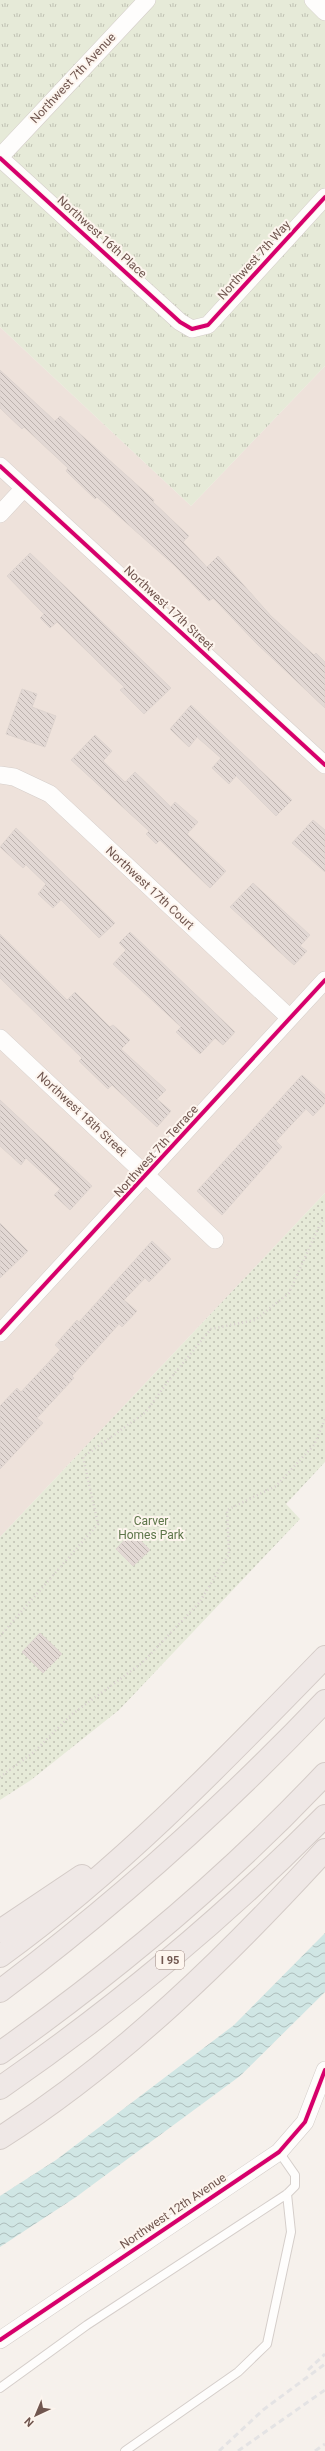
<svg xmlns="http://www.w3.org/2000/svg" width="325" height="2451" font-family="Roboto,sans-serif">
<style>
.residential{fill:#eee2db}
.grass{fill:url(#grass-tufts)}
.park{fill:url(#park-dots)}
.water{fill:url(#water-waves)}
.building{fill:url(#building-back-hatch);stroke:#ded4cf}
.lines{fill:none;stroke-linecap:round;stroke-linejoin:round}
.lane-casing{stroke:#d5ceca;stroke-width:10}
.street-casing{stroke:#d5ceca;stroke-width:18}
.highway-casing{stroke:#d4cbc7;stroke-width:24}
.path{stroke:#d9d0cf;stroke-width:2.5;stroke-dasharray:1 3;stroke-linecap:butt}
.lane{stroke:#fefdfc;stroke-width:8}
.street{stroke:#fefdfc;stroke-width:17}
.highway{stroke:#efe8e6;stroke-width:22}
.rail{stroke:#e4e3e4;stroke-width:3;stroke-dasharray:6 4;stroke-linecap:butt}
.cycleway-casing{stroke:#fdf5ee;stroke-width:6}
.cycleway{stroke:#d6006c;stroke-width:4}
.labels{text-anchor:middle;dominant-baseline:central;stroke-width:4;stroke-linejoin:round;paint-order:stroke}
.shield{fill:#fdf5ee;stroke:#9a867f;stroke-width:1}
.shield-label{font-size:11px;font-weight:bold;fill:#70564f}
.street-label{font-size:12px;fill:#70564f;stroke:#fdf5ee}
.park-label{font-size:12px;fill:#5d7549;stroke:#fdf5ee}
</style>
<defs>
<pattern id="grass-tufts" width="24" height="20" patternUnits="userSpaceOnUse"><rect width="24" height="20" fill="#e6ead8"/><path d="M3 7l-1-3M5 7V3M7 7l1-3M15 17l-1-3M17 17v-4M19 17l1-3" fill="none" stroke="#bfc0b2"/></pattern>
<pattern id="park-dots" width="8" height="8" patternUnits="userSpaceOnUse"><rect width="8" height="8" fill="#e6ead8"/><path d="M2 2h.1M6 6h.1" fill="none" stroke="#bfc0b2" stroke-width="1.8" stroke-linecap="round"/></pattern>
<pattern id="water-waves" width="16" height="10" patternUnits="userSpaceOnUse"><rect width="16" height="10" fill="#d0e6e4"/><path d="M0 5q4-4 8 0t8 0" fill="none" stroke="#adbdbb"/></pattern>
<pattern id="building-back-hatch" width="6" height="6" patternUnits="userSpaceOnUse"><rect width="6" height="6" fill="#e2d8d4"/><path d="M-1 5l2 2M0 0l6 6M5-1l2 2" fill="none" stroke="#bcb2ae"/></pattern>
</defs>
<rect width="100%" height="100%" fill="#f6f1ec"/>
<path class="residential" d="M 0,327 L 191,506 L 325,366 L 325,1193 L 0,1537 Z"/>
<path class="grass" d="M 0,0 L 325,0 L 325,366 L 191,506 L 0,327 Z"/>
<path class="park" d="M 325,1193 L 325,1462 L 286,1504 L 300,1519 L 119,1710 L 31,1780 L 0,1800 L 0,1537 Z"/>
<path class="water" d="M 325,1933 L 325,1992 L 240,2076 L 76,2197 L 0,2247 L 0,2196 L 56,2160 L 234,2025 Z"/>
<path class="building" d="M 0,370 L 55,421 L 60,416 L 154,500 L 153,502 L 189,536 L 183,542 L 207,567 L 218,556 L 271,616 L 314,655 L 316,653 L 325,662 L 325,708 L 256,643 L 213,598 L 209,601 L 174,565 L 97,497 L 95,499 L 66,471 L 68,468 L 24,427 L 22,429 L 0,408 Z
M 30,553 L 171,688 L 144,714 L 120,690 L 124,687 L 57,622 L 50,628 L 40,618 L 44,614 L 7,576 Z
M 22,689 L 37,694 L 32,707 L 56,716 L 45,747 L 6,734 Z
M 191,705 L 292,800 L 276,816 L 236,776 L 229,784 L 212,768 L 221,758 L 197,737 L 189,747 L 170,729 Z
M 95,735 L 112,751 L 103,761 L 125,782 L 135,772 L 171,807 L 175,802 L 198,822 L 187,834 L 226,871 L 210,888 L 160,840 L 156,844 L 146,834 L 149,831 L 71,760 Z
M 313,820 L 325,830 L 325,872 L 292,843 Z
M 16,828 L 115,923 L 99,938 L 61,900 L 53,908 L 38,894 L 46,884 L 26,865 L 23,868 L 0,847 Z
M 253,883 L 310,935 L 300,946 L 307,951 L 294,965 L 230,907 Z
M 130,932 L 235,1032 L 223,1045 L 215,1038 L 200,1054 L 176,1032 L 181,1027 L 113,964 L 126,950 L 119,943 Z
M 0,934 L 67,1000 L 75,992 L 110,1027 L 113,1025 L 130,1040 L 121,1049 L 166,1090 L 157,1099 L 171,1111 L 157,1127 L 112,1085 L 108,1089 L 79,1061 L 82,1058 L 0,978 Z
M 302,1075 L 325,1095 L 325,1103 L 313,1116 L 306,1109 L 276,1141 L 282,1147 L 222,1215 L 197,1191 Z
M 0,1100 L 92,1186 L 70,1210 L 54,1195 L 60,1189 L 26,1158 L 21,1165 L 0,1146 Z
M 0,1223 L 28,1251 L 0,1278 Z
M 152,1241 L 171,1259 L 149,1282 L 145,1278 L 124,1300 L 137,1311 L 122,1327 L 119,1324 L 72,1376 L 74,1378 L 37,1418 L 43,1423 L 0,1469 L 0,1406 L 17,1388 L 21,1392 L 60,1350 L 55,1345 L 77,1320 L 79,1322 Z
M 132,1532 L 150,1550 L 133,1566 L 116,1549 Z
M 40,1633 L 62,1654 L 43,1673 L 22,1652 Z"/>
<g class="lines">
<g class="lane-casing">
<path id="lane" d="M 0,2388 L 87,2325 L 287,2194 L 295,2186 L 295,2175 L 279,2152
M 125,2451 L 238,2372 L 267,2344 L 291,2232 L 287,2194"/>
</g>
<g class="street-casing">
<path id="street" d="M 313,0 L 325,12
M 0,157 L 147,0
M 0,158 L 180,322 L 192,329 L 208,325 L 325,197
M 0,466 L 325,765
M 0,514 L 24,488
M 0,775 L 14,777 L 50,794 L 290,1018
M 0,1038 L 215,1240
M 0,1333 L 325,980
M 0,2340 L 279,2152 L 305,2122 L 325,2070"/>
</g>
<g class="highway-casing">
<path id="highway" d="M 0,1931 L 82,1876
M 0,1956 C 120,1869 222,1763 325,1657
M 0,1991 C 117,1903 224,1807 325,1701
M 0,2053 C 117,1970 226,1879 325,1774
M 0,2088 C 117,2007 225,1917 325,1816
M 0,2138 C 121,2061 229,1955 325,1850"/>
</g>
<path class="path" d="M 0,1636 L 98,1524 L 83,1457 L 146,1412 L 169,1380 L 211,1329 L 255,1320 L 289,1293 L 321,1222 L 325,1219
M 0,1777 L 34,1752 L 71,1715 L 142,1663 L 199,1603 L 229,1554 L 227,1510 L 276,1486 L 314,1445 L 325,1419"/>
<use href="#lane" class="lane"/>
<use href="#street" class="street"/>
<use href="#highway" class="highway"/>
<path class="rail" d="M 308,2370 L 325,2354
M 219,2451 L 263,2410 L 325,2364
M 238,2451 L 325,2390
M 315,2451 L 325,2444"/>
<g class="cycleway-casing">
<path id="cycleway" d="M 0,158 L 180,322 L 192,329 L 208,325 L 325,197
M 0,466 L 325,765
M 0,1333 L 325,980
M 0,2340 L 279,2152 L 305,2122 L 325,2070"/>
</g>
<use href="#cycleway" class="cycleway"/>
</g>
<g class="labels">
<rect class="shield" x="156" y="1951" width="28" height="18" rx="3"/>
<g class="shield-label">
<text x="170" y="1960">I 95</text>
</g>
<g class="street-label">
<text transform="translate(73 78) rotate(-47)">Northwest 7th Avenue</text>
<text transform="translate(102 237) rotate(42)">Northwest 16th Place</text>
<text transform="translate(254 260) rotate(-48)">Northwest 7th Way</text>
<text transform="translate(169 608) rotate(43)">Northwest 17th Street</text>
<text transform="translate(150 888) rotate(43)">Northwest 17th Court</text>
<text transform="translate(82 1114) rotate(43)">Northwest 18th Street</text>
<text transform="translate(156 1151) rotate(-48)">Northwest 7th Terrace</text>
<text transform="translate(173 2211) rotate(-34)">Northwest 12th Avenue</text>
</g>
<g class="park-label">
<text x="151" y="1521">Carver<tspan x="151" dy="14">Homes Park</tspan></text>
</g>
</g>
<g transform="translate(36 2415) rotate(224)" stroke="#fdf5ee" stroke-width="3" paint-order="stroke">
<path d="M0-3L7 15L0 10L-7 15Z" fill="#70564f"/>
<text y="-6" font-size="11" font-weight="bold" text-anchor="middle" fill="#70564f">N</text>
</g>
</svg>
